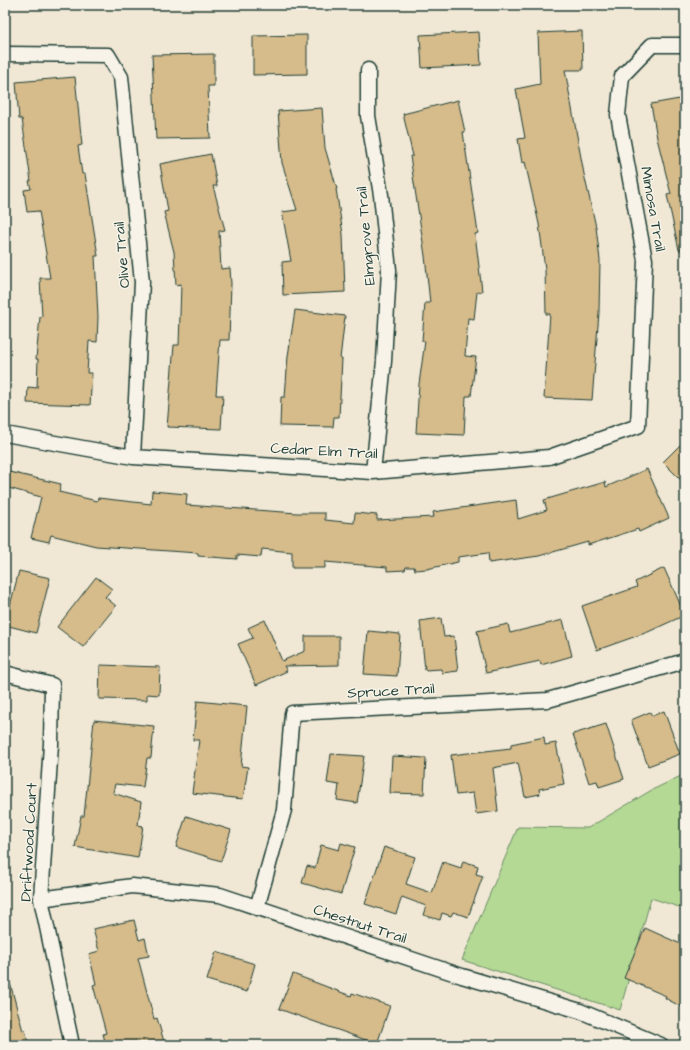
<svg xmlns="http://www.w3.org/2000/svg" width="690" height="1050" font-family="'Architects Daughter',sans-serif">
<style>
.green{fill:#b4d994;stroke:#6a8b64}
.building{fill:#d6bb8b;stroke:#1f3d34}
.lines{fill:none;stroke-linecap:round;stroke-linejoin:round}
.street-casing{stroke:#1f3d34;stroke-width:17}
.street{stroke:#f7f3e8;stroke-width:14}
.labels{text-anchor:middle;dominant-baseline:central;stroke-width:3;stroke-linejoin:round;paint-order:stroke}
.street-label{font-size:15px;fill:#1f3d34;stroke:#f7f3e8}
</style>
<rect width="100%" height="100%" fill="#f0e8d5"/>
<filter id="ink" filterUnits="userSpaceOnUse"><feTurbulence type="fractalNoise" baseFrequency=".025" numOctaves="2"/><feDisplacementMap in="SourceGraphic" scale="8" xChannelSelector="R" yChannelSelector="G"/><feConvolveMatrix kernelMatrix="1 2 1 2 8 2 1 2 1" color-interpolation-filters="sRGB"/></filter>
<g filter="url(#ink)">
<path class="green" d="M 685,774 L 685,909 L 651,898 L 620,1010 L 462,960 L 518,827 L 588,828 L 650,791 Z"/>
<path class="building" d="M 582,31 L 583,70 L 565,70 L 584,174 L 596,227 L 600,260 L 599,313 L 592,400 L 544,398 L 550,314 L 546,314 L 545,269 L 539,224 L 525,162 L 522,163 L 518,139 L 525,138 L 516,89 L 540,84 L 538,33 Z
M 479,32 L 481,65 L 422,68 L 420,35 Z
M 307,35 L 307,74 L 253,75 L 253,36 Z
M 214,54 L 214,86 L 208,86 L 210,138 L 156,139 L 152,55 Z
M 75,77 L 82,145 L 78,146 L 82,174 L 85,174 L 98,256 L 95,256 L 98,317 L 97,342 L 89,341 L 87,373 L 92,373 L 90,405 L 27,403 L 28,387 L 37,388 L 38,359 L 36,359 L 40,317 L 42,317 L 40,278 L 50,278 L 39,211 L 27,212 L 24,190 L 31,189 L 29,181 L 31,181 L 22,119 L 19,119 L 16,82 Z
M 685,98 L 685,250 L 679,250 L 667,195 L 671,194 L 657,138 L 651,104 Z
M 458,100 L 465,132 L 463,132 L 478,233 L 475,234 L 482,291 L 477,292 L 474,319 L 468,318 L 465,356 L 476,357 L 471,396 L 466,396 L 464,435 L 416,433 L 419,384 L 425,341 L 422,341 L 425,303 L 430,303 L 425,256 L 410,156 L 413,156 L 403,114 Z
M 322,108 L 325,148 L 337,189 L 336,189 L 343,234 L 345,292 L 283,295 L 282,262 L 291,261 L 282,212 L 297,210 L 282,163 L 278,111 Z
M 211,154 L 217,186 L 213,186 L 225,230 L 219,231 L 221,269 L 230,268 L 231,284 L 229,340 L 220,340 L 216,395 L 223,395 L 221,429 L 167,427 L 174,345 L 179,345 L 181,284 L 176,285 L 174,252 L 164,212 L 168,211 L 160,164 Z
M 295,310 L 345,316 L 340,359 L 342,359 L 339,417 L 334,417 L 333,427 L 280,426 L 281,397 L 285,397 L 288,356 Z
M 685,440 L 685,484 L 663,462 Z
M 647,469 L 669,518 L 639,532 L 638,529 L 588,545 L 588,542 L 539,556 L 489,563 L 488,553 L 458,557 L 458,562 L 427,569 L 415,570 L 414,567 L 406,567 L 405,570 L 387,571 L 387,567 L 325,562 L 325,568 L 292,568 L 292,552 L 262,549 L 261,557 L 237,555 L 237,559 L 198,556 L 198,553 L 96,546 L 51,535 L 49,542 L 31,538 L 41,497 L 5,487 L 5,471 L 61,484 L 59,492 L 97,501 L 98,498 L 151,504 L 152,491 L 187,494 L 186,505 L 297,513 L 325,513 L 325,520 L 354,523 L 355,513 L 377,515 L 377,520 L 434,517 L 433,512 L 516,500 L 518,519 L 547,510 L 544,500 L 605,482 L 606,487 Z
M 664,568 L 685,615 L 648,632 L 597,650 L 582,606 L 637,587 L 635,582 Z
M 19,571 L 50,578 L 36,633 L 5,625 Z
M 96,577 L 112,589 L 105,597 L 116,606 L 83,647 L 57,627 Z
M 441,618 L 444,637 L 454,636 L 458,671 L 442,673 L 441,669 L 425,670 L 420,621 Z
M 265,620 L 282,661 L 305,651 L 305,636 L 339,636 L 339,665 L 284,666 L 287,671 L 256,685 L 238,644 L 253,638 L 248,628 Z
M 563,620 L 572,656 L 541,665 L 540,661 L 486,673 L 477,631 L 508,624 L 510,633 Z
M 368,631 L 400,634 L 397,676 L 364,674 Z
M 100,665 L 160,667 L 159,695 L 147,694 L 147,700 L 99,699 Z
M 197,701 L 247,706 L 241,766 L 248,767 L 243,799 L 192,793 L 199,740 L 193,740 Z
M 664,711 L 680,754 L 648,766 L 631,720 L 650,712 L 652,716 Z
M 94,720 L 154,726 L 151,758 L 147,758 L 143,787 L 115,784 L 113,793 L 141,802 L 138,825 L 143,826 L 138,858 L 75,847 L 81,816 L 84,816 Z
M 606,724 L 624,779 L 599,787 L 597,781 L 589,783 L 573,734 Z
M 544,737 L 545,745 L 556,743 L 564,784 L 539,789 L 540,794 L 525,797 L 518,763 L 493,768 L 498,811 L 476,814 L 473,793 L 456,795 L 451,755 L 511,748 L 511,744 Z
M 331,754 L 364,756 L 357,803 L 337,800 L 339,785 L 327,783 Z
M 392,756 L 426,758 L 424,794 L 390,793 Z
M 186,816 L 231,830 L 221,861 L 176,847 Z
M 341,843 L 355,847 L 341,894 L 302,883 L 307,866 L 315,868 L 321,845 L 339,850 Z
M 384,847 L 415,857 L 406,884 L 432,893 L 443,862 L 461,868 L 463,861 L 478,866 L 476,874 L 483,876 L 468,917 L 453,912 L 451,916 L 442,913 L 440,920 L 423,915 L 426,906 L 402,897 L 396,914 L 365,904 Z
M 134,920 L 139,940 L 145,938 L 149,956 L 138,958 L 154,1019 L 157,1018 L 165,1045 L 106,1045 L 103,1034 L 106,1033 L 93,985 L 96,984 L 89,954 L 99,951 L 93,929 Z
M 645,928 L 685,946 L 685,1009 L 665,998 L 666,996 L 624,978 Z
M 216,952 L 255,964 L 247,992 L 207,980 Z
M 293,974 L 351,996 L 352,993 L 390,1006 L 377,1044 L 279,1009 Z
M 9,979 L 23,1031 L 25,1030 L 29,1045 L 5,1045 L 5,980 Z"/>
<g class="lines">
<g class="street-casing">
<path id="street" d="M 5,54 L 108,55 L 121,77 L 142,282 L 133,457
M 368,70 L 368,116 L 381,195 L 389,270 L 384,361 L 373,472
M 5,434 L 133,457 L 373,472 L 549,457 L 638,426 L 645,260 L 618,115 L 622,76 L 652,45 L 685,45
M 5,673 L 52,685 L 51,744 L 41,899 L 72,1045
M 41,899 L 132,886 L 220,895 L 462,976 L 580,1011 L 661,1045
M 257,908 L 284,810 L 292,713 L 548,700 L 685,661"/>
</g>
<use href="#street" class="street"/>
</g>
</g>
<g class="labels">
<g class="street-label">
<text transform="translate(653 209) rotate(80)">Mimosa Trail</text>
<text transform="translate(366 236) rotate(-95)">Elmgrove Trail</text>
<text transform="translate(122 255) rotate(-95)">Olive Trail</text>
<text transform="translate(324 451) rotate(3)">Cedar Elm Trail</text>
<text transform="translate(391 691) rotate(-3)">Spruce Trail</text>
<text transform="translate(29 842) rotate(-87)">Driftwood Court</text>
<text transform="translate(360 924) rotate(18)">Chestnut Trail</text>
</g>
</g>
<rect width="690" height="1050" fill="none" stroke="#f7f3e8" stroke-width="20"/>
<rect x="10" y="10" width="670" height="1030" fill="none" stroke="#1f3d34" stroke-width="1.5" filter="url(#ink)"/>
</svg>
